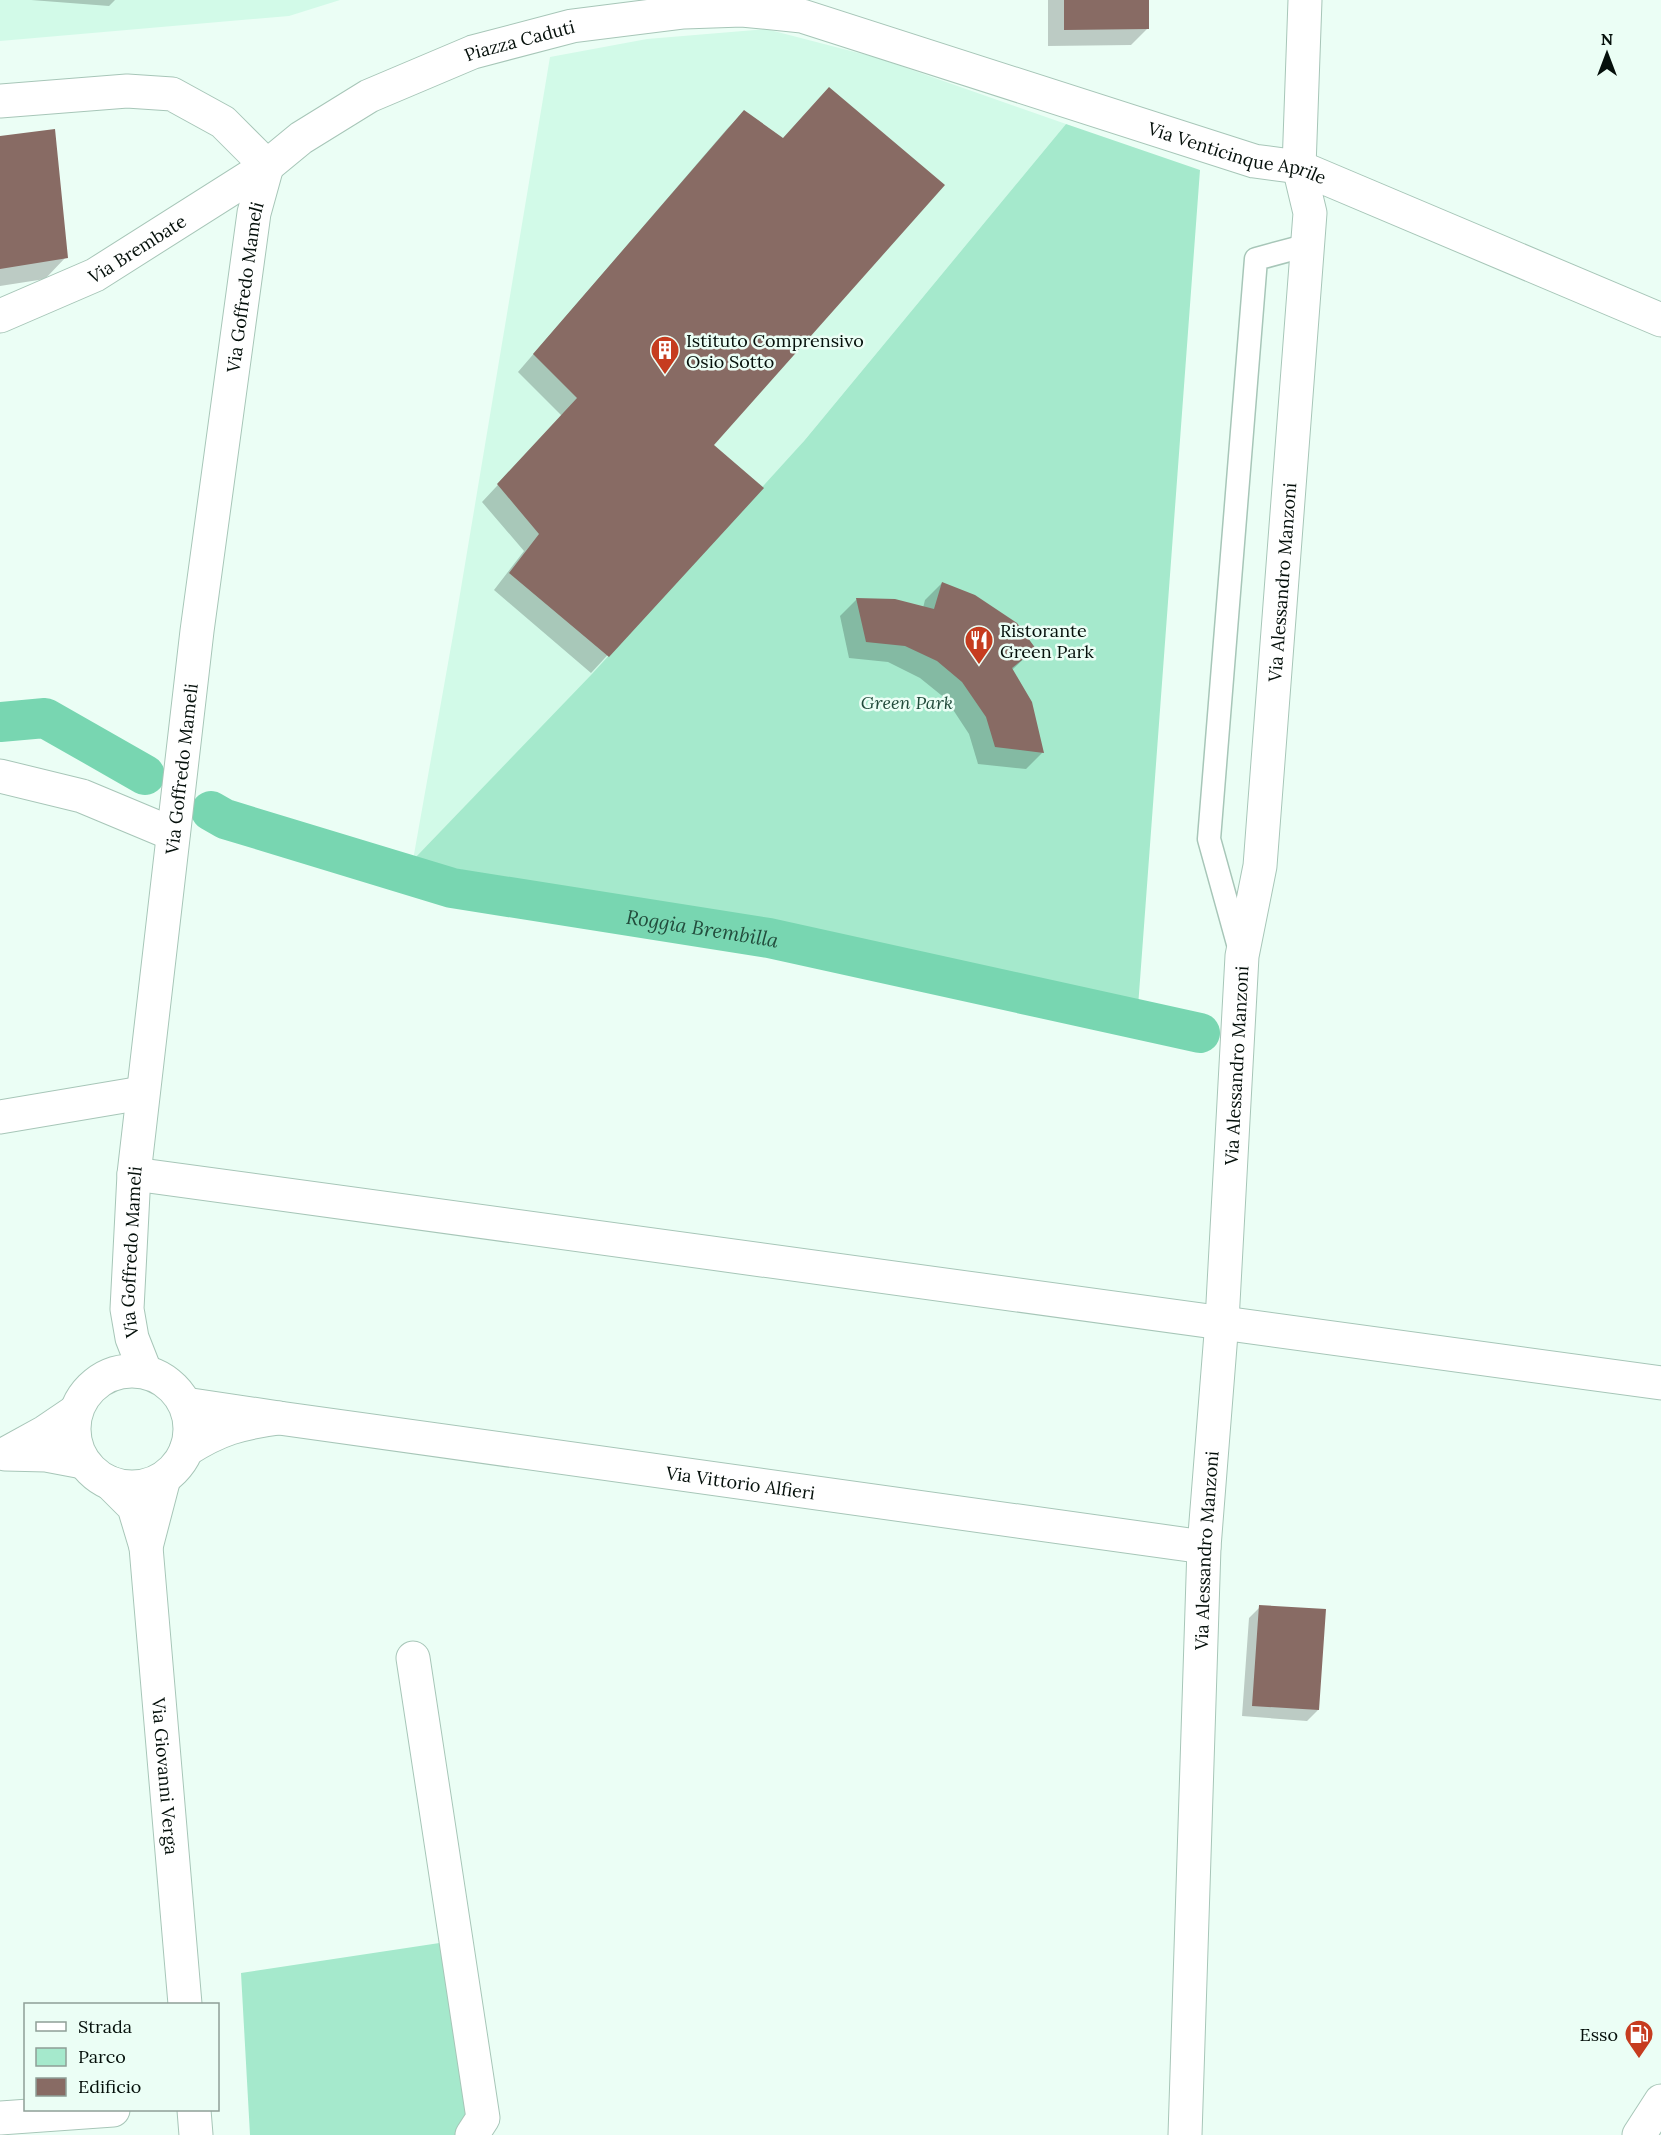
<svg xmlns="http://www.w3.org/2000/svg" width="1661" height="2135" font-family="Lora,serif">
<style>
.built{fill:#d2fae8}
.green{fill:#a5e9cc}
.shadow{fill:#0003}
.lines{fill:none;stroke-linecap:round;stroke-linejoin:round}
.canal{stroke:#78d6b1;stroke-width:40}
.building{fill:#886b64}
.service-casing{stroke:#a7c6b8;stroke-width:25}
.minor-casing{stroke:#a7c6b8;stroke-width:35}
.tertiary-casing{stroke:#a7c6b8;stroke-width:35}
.service{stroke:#fff;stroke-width:22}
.minor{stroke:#fff;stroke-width:33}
.tertiary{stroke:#fff;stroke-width:33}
.labels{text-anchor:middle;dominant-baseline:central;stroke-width:5;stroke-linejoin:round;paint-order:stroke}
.street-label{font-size:18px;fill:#05100b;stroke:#ebfef5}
.poi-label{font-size:18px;fill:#05100b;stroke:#ebfef5;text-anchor:start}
.park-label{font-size:18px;font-style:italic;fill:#204a3a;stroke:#ebfef5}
.water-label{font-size:20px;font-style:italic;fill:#224c3c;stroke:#ebfef5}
</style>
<rect width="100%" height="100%" fill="#ebfef5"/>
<path class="built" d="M 0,0 L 340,0 L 289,16 L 0,41 Z
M 766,29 L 878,58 L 1066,124 L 718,545 L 413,860 L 455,624 L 550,57 L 647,39 Z"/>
<path class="green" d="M 1066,124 L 1200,170 L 1138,1007 L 413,860 L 592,674 L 804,441 Z
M 466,1939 L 487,2135 L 250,2135 L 241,1973 Z"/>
<path class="shadow" d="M 31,0 L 115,0 L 109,6 Z
M 1048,0 L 1147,0 L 1148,28 L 1131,45 L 1048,46 Z
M 744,112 L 711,445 L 762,488 L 591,673 L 494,590 L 524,551 L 482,502 L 562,416 L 518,372 L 727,129 Z
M 0,138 L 66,257 L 45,279 L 0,286 Z
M 942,583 L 1034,649 L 1012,670 L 1043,752 L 1026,769 L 978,764 L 969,734 L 946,699 L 920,678 L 888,662 L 849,658 L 840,616 L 857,599 L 923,608 L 925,600 Z
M 1260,1607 L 1318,1710 L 1307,1721 L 1242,1716 L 1249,1618 Z"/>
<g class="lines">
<g class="canal">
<path d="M 0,722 L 45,718 L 145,775"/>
<path id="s1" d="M 211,811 L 225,819 L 452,888 L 769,938 L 1200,1033"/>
</g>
</g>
<path class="building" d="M 1064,0 L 1149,0 L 1149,29 L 1064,30 Z
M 829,87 L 945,185 L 714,445 L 764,488 L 609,657 L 509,573 L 539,534 L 497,484 L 577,398 L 533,354 L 744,110 L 783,138 Z
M 55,129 L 68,258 L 0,269 L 0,136 Z
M 942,582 L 975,595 L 1017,623 L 1036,649 L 1012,668 L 1032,702 L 1044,753 L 995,747 L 986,717 L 962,682 L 937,661 L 905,646 L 866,642 L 856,598 L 895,599 L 934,609 Z
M 1259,1605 L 1326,1609 L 1319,1710 L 1252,1706 Z"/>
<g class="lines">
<g class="service-casing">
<path id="service" d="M 1240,951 L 1209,839 L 1256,259 L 1308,245"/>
</g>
<g class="minor-casing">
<g id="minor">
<path d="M 0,101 L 127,91 L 172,94 L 223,122 L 267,166"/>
<path id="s2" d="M 0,316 L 95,275 L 267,166 L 301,138 L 369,96 L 473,52 L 572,26 L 684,12 L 742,10 L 802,16 L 1254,161 L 1299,167 L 1661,320"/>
<path d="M 0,776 L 82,796 L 173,834"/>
<path d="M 0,1117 L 142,1093"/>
<path d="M 134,1174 L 1661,1383"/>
<circle cx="132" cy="1429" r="58"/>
<path id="s3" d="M 145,1371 L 132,1338 L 127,1309 L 134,1174 L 197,631 L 254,213 L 267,166"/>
<path d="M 185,1404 L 279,1418 C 240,1423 219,1429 186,1450"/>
<path d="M 76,1411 L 45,1432 L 5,1454 L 46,1455 L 83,1462"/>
<path id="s4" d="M 279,1418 L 1204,1547"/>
<path d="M 110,1483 L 134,1507 L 146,1547 L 164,1478"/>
<path id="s5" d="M 146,1547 L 185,2004"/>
<path d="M 413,1658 L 483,2118 L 472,2135"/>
<path d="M 194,2110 L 196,2135"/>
<path d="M 0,2118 L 113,2110"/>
<path id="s6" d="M 1185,2135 L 1204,1547 L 1222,1321 L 1242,956 L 1260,866 L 1310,213 L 1299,167 L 1305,0"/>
</g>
</g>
<g class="tertiary-casing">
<path id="tertiary" d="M 1639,2135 L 1661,2101"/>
</g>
<use href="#service" class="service"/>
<use href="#minor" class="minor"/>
<use href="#tertiary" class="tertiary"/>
</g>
<defs>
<g id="building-pin" transform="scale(1.5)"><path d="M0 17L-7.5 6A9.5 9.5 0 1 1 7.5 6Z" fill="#c63c1f" stroke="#ebfef5"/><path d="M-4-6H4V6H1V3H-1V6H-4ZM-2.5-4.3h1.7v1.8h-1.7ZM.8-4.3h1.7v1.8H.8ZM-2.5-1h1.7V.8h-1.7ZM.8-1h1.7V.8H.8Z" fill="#fff"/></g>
<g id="restaurant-pin" transform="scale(1.5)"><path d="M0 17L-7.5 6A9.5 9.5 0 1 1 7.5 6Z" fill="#c63c1f" stroke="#ebfef5"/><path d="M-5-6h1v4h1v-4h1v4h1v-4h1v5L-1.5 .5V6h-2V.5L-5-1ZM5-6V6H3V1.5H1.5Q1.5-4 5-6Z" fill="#fff"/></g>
<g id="fuel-pin" transform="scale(1.5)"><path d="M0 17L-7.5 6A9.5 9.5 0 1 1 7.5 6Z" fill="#c63c1f" stroke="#ebfef5"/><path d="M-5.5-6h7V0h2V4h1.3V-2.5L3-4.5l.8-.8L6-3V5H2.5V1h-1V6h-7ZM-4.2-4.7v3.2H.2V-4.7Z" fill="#fff"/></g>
</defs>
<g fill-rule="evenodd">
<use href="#building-pin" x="665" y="350"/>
<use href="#restaurant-pin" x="979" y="640"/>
<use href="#fuel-pin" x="1639" y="2034"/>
</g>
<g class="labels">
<g class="street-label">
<text stroke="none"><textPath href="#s2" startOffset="592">Piazza Caduti</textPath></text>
<text stroke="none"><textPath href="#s2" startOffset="1334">Via Venticinque Aprile</textPath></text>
<text stroke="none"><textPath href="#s2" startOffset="153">Via Brembate</textPath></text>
<text stroke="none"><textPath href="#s3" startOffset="1094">Via Goffredo Mameli</textPath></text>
<text stroke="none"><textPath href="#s6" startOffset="1557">Via Alessandro Manzoni</textPath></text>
<text stroke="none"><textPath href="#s3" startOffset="608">Via Goffredo Mameli</textPath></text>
<text stroke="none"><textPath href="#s6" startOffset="1071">Via Alessandro Manzoni</textPath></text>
<text stroke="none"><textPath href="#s3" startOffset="122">Via Goffredo Mameli</textPath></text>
<text stroke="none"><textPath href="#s4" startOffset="466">Via Vittorio Alfieri</textPath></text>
<text stroke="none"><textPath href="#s6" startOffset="585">Via Alessandro Manzoni</textPath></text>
<text stroke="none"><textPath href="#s5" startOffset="230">Via Giovanni Verga</textPath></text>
</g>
<g class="poi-label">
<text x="686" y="340">Istituto Comprensivo<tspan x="686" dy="21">Osio Sotto</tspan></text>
<text x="1000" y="630">Ristorante<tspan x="1000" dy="21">Green Park</tspan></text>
<text x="1618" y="2034" text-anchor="end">Esso</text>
</g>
<g class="park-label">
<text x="907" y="702">Green Park</text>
</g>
<g class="water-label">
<text stroke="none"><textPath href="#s1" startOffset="507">Roggia Brembilla</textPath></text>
</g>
</g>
<rect x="24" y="2003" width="195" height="108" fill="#ebfef5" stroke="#8f9f97" stroke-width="1.5"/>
<rect x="36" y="2022" width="30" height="9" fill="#ffffff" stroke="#8f9f97" stroke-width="1.5"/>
<text x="78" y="2033" font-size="18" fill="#05100b">Strada</text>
<rect x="36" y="2048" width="30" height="18" fill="#a5e9cc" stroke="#8f9f97" stroke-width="1.5"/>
<text x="78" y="2063" font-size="18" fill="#05100b">Parco</text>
<rect x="36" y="2078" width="30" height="18" fill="#886b64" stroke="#8f9f97" stroke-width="1.5"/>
<text x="78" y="2093" font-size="18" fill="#05100b">Edificio</text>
<g transform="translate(1607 54)" stroke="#ebfef5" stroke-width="4.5" paint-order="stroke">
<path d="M0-4.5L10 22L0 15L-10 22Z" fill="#05100b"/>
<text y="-9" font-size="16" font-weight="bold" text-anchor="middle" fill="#05100b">N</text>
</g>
</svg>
